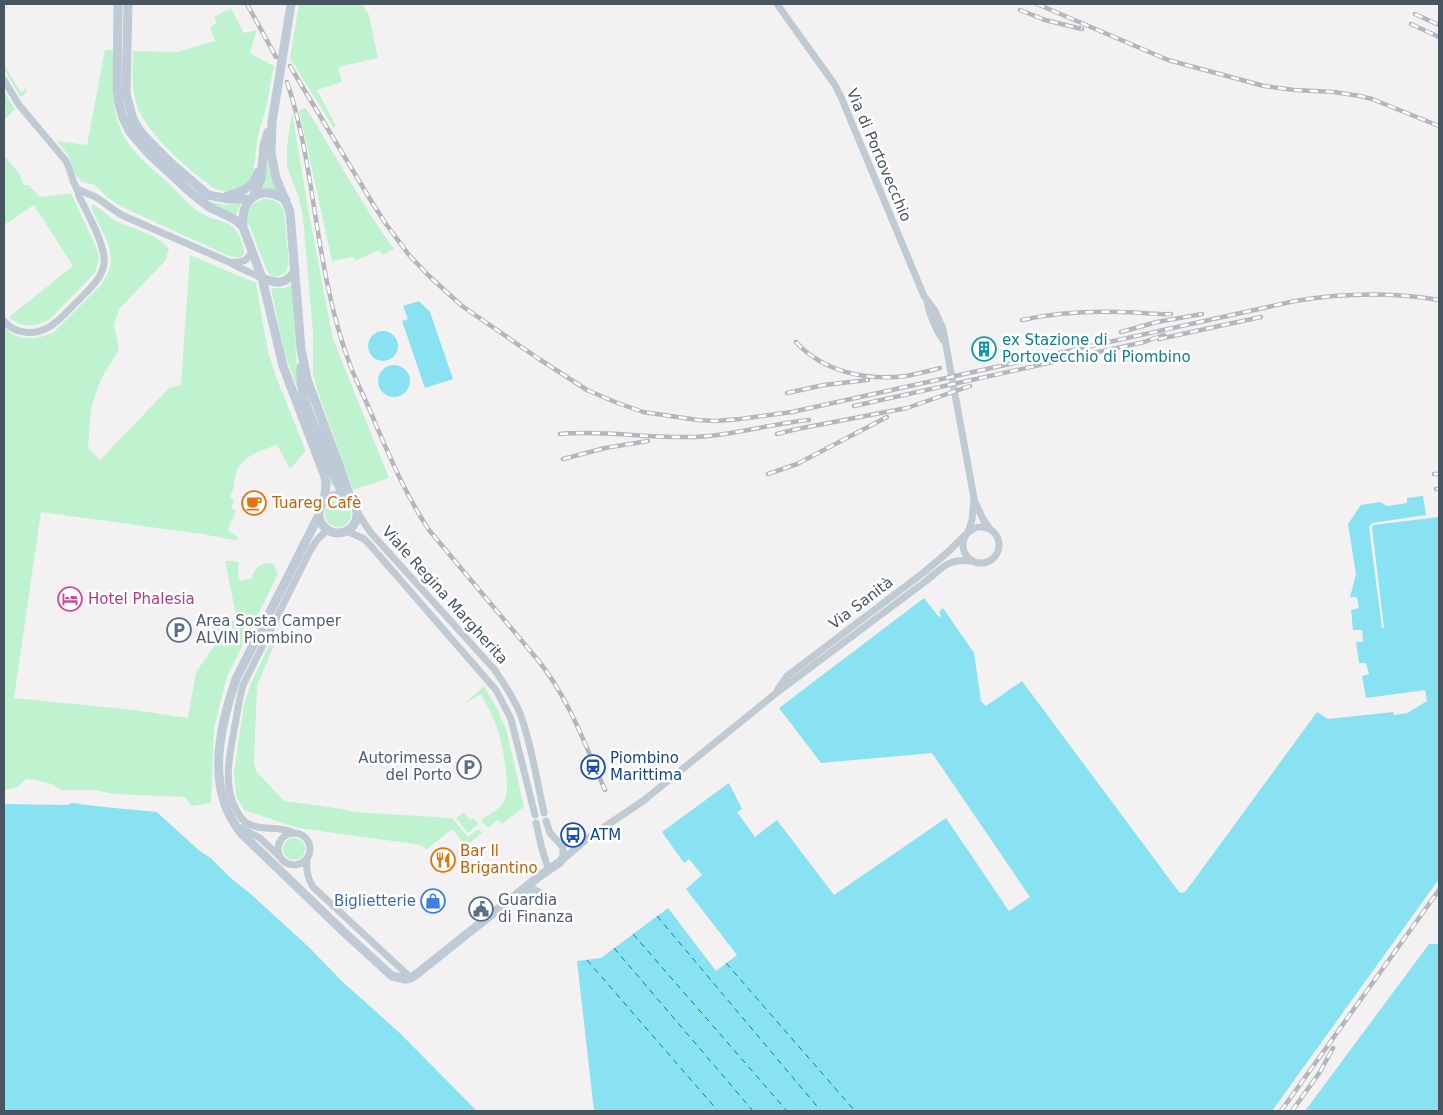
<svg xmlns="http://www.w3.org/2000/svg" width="1443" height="1115" font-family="'DejaVu Sans',sans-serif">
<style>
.green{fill:#bff3d0}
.water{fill:#89e2f2}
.pier{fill:#f4f1f2}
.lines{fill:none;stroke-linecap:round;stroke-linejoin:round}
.ferry{stroke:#078097;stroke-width:1;stroke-dasharray:6 5;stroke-linecap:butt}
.street{stroke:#bfcad2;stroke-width:7}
.secondary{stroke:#becbd6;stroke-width:9}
.rail-casing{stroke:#b3b7bc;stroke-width:4.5}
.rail{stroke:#fff;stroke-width:2.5;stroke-dasharray:8;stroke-linecap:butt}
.labels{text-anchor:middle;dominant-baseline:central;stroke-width:5;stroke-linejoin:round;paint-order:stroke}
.street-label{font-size:15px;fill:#485661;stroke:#fff}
.culture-label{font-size:15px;fill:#0d838f;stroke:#fff;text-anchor:start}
.food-label{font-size:15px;fill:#c56008;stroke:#fff;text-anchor:start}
.hotel-label{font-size:15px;fill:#b23c85;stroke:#fff;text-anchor:start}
.service-label{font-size:15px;fill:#4e5e75;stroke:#fff;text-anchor:start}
.transit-label{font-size:15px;fill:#164399;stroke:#fff;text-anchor:start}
.shop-label{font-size:15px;fill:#366cbe;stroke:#fff;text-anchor:end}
</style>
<rect width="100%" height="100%" fill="#f4f1f2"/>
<path class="green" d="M 299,4 L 362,4 L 369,15 L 378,58 L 338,67 L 342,82 L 317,90 L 336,126 L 333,127 L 290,58 Z
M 231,8 L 244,33 L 257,30 L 250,53 L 274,66 C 270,82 269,99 264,115 C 262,123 259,129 258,137 C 256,146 255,167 252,175 C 245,187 229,195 216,189 C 213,188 209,185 207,183 C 184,166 151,136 139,111 C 131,91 132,71 133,51 L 177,52 L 215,41 L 210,28 L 217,22 L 214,17 Z
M 105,50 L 114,50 C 113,76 110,106 121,130 C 129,150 150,167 166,181 C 178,192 189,207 203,214 C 219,224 231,217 240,238 C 246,252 248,261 229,256 L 122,207 L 108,198 L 95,185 L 82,182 L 75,174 L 69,156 L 57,141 L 87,145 Z
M 4,65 L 21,92 L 22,92 L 25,88 L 27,90 L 23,96 L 20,96 L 4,70 Z
M 4,92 L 15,109 L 4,120 Z
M 306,108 L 373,219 L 394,249 L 383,255 L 379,250 L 355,261 L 354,257 L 332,261 L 299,110 Z
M 292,112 L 308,208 L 333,339 L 389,478 L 353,490 L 318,392 L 313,375 L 313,333 L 303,218 L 299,198 L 287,166 L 287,146 Z
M 4,155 L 21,176 L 21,179 L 24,185 L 29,185 L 40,197 L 71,193 L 96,247 L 99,257 L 97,266 L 95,273 L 49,320 C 35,327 20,328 9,317 L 73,266 L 34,205 L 4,225 Z
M 268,163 L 270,174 L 277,189 L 275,190 L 262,188 L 265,182 L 266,164 Z
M 262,199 C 272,198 281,202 284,212 L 289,264 L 285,273 C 279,278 272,278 267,271 L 248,222 C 247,211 251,203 262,199 Z
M 205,200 L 225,205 L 241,203 L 236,215 L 216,207 Z
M 93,204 C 101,209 108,216 116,221 C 133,230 157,233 169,249 L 165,261 L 119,309 L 114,325 L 119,350 L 101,379 L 91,408 L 88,448 L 100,460 L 169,388 L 181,385 L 190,255 L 256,283 L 268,352 L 278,382 L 306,451 L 290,469 L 277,445 C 262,450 240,457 236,474 C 233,484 235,488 230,497 L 234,500 L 231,508 L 236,511 L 228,529 C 231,534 236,534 239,539 L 234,540 L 202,534 L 41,512 L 14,698 L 134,710 L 188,718 L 196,672 L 222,635 L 213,625 L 237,620 L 225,561 L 234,561 L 239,563 L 238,574 L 240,581 L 251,579 C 256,566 259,563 273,563 L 278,574 L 227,677 L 214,728 L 211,803 L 192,806 L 185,797 L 114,794 L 95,790 L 61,790 L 52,784 L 36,780 L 26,779 C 19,787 14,789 4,790 L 4,326 C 15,342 38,340 54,332 L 101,285 L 108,273 L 111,263 L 110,250 L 107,241 L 92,209 L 91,207 Z
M 292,285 L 298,386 L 334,484 L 333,486 L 330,484 L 326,466 L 285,355 L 271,288 L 284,288 Z
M325 514a13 13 0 1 1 26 0a13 13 0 1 1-26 0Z
M 274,635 L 277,638 L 257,686 L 254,762 L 256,771 L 284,801 L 343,809 L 353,812 L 452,818 L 468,837 L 478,829 L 482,833 L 466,846 L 452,829 L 426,850 L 422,845 L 298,828 L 244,810 L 236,796 L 234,773 L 244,704 L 251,683 Z
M 484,686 L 497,708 L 507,732 L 524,807 L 502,824 L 498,820 L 488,828 L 481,820 C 488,815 498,810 503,803 C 512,793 503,747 499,734 C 495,720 488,707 481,694 L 463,705 Z
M 464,812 L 470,820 L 474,818 L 478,824 L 468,833 L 456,818 Z
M283 849a11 11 0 1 1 22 0a11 11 0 1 1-22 0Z"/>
<path class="water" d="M 419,301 L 430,312 L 453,379 L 425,388 L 402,321 L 408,319 L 403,306 Z
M368 346a15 15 0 1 1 30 0a15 15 0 1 1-30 0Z
M378 381a16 16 0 1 1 32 0a16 16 0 1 1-32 0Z
M 1423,496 L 1426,515 L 1372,523 L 1369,527 L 1382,628 L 1384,628 L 1372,528 L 1373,525 L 1439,517 L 1439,879 L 1272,1111 L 594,1111 L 577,961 L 601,958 L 668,908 L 716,971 L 737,955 L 686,889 L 702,875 L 689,859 L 684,863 L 662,832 L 726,785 L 729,783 L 742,809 L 737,812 L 755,837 L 777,820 L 834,895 L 946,818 L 1009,911 L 1030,897 L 932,753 L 821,763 L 779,708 L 924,598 L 939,617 L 941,616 L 939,612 L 943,608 L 974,653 L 981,701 L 986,706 L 1022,681 L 1179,892 L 1182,893 L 1186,891 L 1317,712 L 1328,719 L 1393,712 L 1394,715 L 1407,713 L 1427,701 L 1425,690 L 1366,698 L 1362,676 L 1369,674 L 1366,663 L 1359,663 L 1356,642 L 1363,642 L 1362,630 L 1353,630 L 1351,610 L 1359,608 L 1357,597 L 1350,597 L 1356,574 L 1348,524 L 1361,505 L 1380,502 L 1387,506 L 1407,503 L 1407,498 Z
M 72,803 L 104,807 L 157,812 L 200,851 L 211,858 L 231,878 L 251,894 L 309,947 L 342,981 L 400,1033 L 477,1111 L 4,1111 L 4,804 L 67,805 Z
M 1429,944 L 1439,944 L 1439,1111 L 1305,1111 Z"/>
<path class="pier" d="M 160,811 L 202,849 L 213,856 L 233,876 L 253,892 L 311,945 L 343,979 L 402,1031 L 480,1111 L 477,1111 L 400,1033 L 342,981 L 309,947 L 251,894 L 231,878 L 211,858 L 200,851 L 157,812 Z"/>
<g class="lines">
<path class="ferry" d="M 657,916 L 821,1111
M 633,934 L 787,1111
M 614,948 L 753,1111
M 587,960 L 718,1111
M 726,963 L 855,1111"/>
<path class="street" d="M 777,4 L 835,85 L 841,97 L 924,296 L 935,311 L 943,329 L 974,498 L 972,520 L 968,532
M 4,80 L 19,105 L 66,161 C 70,168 71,176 74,183 C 76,188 78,190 79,196 C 87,213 106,245 104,264 C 102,279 88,290 78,301 C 69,309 60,321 49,327 C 34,336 15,334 4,321
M 78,189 C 84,193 91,194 97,198 C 107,204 115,212 126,217 L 229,262 L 238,267 L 262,278
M 232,262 C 243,263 247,261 252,251
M 927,302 C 930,316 935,328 943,340
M 975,502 L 983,519 L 990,529
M 357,512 L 371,533 L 494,669 C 504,684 515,699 521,716 C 532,747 537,781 544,813
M963 545a18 18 0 1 1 36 0a18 18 0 1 1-36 0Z
M 347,531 L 364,539 L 370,545 L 496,690 L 511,719 L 535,815
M 778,689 L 787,676 L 923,573 L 948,552 L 965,535
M 546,821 L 550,833 L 563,847 L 563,855 L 561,860
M 536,823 C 540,839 542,854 549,869
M 239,827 L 260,838 L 280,857
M 294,833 C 279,825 260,832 245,822 C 239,817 236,810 233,803 C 224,779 230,754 234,730 C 237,715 239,699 243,685 L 311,549 L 317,540 L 327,530
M278 849a16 16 0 1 1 32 0a16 16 0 1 1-32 0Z
M 562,844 L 586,839
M 307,858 C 306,869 307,877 313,887 L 411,978
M 560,862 L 588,838 L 643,801 L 775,694 L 926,581 C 942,568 949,558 971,561"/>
<path class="secondary" d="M 118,4 L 117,89 L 119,104 L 123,118 L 130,132 L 150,155 L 191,193 L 209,207 L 236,220 L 243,227
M 128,4 L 126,94 L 133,119 L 140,131 L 148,140 L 171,163 L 208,195 L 229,199 L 249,199
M 291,4 L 272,122 L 271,153 L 276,178 L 290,212 L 301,349 L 307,379 L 339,465 L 351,500
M 227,196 C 241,193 254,187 258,172
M 253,197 L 261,179 L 264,145 L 268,132
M 286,200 C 260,183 241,198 243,227 L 262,278 L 283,366 L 325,477 L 326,485 L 324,502
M 262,278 C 277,284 285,285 295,271
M 301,367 C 299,394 310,414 320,439 C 327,458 334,478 344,496
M319 514a19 19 0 1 1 38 0a19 19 0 1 1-38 0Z
M 319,515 L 236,679 C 219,729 205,790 242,834 L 347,935 L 392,976 L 405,979 L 411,978 L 418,973 L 541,875 L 560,862
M 523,889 L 533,890 L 551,900"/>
<g class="rail-casing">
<path id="rail" d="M 247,4 L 276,57
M 1037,4 L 1168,60 L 1264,86 L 1294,90 L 1334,92 L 1360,96 L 1372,99 L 1439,126
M 1020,10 L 1045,20 L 1082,29
M 1415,14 L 1439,25
M 1411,24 L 1439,37
M 290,66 L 373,204 L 386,224 L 409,255 L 428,275 L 462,306 L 539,359 L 587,390 L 615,402 L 643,412 L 698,420 L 716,421 L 740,419 L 792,412 L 1295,301 C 1343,293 1390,292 1439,300
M 287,82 C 309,147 313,216 327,282 C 333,312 341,342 352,370 C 360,389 369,407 376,425 C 392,462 407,497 429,530 L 537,659 C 569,698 585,745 605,790
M 1022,320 C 1054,313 1087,311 1120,312 C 1137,312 1154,315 1171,314
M 1121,332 L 1157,322 L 1202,314
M 1159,339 L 1261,317
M 796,342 C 823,372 867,381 906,376 C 917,374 929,371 940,368
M 787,393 L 824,385 L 868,380
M 854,406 L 1144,342 L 1164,335
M 560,434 C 603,430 644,438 687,437 C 728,437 768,424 809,420
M 777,434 L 797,429 L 907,408 L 970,386
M 563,459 L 605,448 L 648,441
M 768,474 L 797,464 L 887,417
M 1434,474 L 1439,474
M 1436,489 L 1439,489
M 1281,1111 L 1439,890
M 1292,1111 L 1320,1072 L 1333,1048"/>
</g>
<use href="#rail" class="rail"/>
</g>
<defs>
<g id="building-ring" transform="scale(1.25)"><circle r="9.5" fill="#fff" stroke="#0f9aa8" stroke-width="1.5"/><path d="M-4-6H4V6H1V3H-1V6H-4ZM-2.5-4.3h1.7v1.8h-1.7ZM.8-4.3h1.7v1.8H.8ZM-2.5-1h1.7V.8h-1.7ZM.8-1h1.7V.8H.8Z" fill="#0f9aa8"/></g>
<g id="cafe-ring" transform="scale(1.25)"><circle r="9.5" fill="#fff" stroke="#e8710a" stroke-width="1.5"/><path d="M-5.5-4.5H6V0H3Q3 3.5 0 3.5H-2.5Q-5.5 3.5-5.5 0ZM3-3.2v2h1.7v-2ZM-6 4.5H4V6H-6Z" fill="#e8710a"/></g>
<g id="hotel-ring" transform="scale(1.25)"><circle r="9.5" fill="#fff" stroke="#d1479c" stroke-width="1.5"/><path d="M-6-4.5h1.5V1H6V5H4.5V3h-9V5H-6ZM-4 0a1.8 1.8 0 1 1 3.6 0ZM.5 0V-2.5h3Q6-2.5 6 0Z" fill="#d1479c"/></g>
<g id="parking-ring" transform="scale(1.25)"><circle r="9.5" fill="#fff" stroke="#5c6f8a" stroke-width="1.5"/><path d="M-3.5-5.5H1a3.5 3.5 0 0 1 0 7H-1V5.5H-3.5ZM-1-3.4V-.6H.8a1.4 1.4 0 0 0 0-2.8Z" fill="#5c6f8a"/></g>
<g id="station-ring" transform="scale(1.25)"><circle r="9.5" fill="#fff" stroke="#1a4fb4" stroke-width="1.5"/><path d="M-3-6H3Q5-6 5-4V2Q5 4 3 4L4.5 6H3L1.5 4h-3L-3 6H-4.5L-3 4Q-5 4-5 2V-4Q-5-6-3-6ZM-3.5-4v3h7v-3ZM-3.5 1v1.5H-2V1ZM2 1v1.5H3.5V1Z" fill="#1a4fb4"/></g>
<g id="bus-ring" transform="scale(1.25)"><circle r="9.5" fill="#fff" stroke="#1a4fb4" stroke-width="1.5"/><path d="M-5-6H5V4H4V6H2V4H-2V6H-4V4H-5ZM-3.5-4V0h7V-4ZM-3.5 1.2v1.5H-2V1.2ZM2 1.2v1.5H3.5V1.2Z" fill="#1a4fb4"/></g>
<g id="restaurant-ring" transform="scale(1.25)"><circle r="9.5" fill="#fff" stroke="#e8710a" stroke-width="1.5"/><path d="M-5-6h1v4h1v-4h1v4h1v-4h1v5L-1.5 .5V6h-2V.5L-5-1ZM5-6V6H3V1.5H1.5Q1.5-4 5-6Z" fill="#e8710a"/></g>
<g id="shop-ring" transform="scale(1.25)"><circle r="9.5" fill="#fff" stroke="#3f7fe0" stroke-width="1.5"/><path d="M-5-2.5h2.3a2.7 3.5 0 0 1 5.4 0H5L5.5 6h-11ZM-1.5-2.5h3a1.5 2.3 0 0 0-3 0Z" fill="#3f7fe0"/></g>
<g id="civic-ring" transform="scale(1.25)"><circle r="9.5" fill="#fff" stroke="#5c6f8a" stroke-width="1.5"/><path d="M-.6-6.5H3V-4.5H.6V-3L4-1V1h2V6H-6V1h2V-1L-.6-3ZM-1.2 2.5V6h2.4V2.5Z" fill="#5c6f8a"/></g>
</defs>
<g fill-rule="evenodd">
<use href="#building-ring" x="984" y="349"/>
<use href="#cafe-ring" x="254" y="503"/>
<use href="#hotel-ring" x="70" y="599"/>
<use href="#parking-ring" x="179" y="630"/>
<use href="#parking-ring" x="469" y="767"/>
<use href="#station-ring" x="593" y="767"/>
<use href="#bus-ring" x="573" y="835"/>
<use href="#restaurant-ring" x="443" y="860"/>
<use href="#shop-ring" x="433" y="901"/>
<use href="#civic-ring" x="481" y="909"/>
</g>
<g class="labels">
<g class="street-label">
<text transform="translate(879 155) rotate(67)">Via di Portovecchio</text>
<text transform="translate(445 595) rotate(48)">Viale Regina Margherita</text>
<text transform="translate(861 603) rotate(-37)">Via Sanità</text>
</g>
<g class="culture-label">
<text x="1002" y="340">ex Stazione di<tspan x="1002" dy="17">Portovecchio di Piombino</tspan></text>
</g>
<g class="food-label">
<text x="272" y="503">Tuareg Cafè</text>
<text x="460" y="851">Bar Il<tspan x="460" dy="17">Brigantino</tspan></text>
</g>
<g class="hotel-label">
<text x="88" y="599">Hotel Phalesia</text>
</g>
<g class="service-label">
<text x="196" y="621">Area Sosta Camper<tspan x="196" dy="17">ALVIN Piombino</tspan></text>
<text x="452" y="758" text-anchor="end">Autorimessa<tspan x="452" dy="17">del Porto</tspan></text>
<text x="498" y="900">Guardia<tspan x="498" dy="17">di Finanza</tspan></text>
</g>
<g class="transit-label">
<text x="610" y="758">Piombino<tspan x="610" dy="17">Marittima</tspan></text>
<text x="590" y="835">ATM</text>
</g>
<g class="shop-label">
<text x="416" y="901">Biglietterie</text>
</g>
</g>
<rect width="1443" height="1115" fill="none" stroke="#485661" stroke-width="10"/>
</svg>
